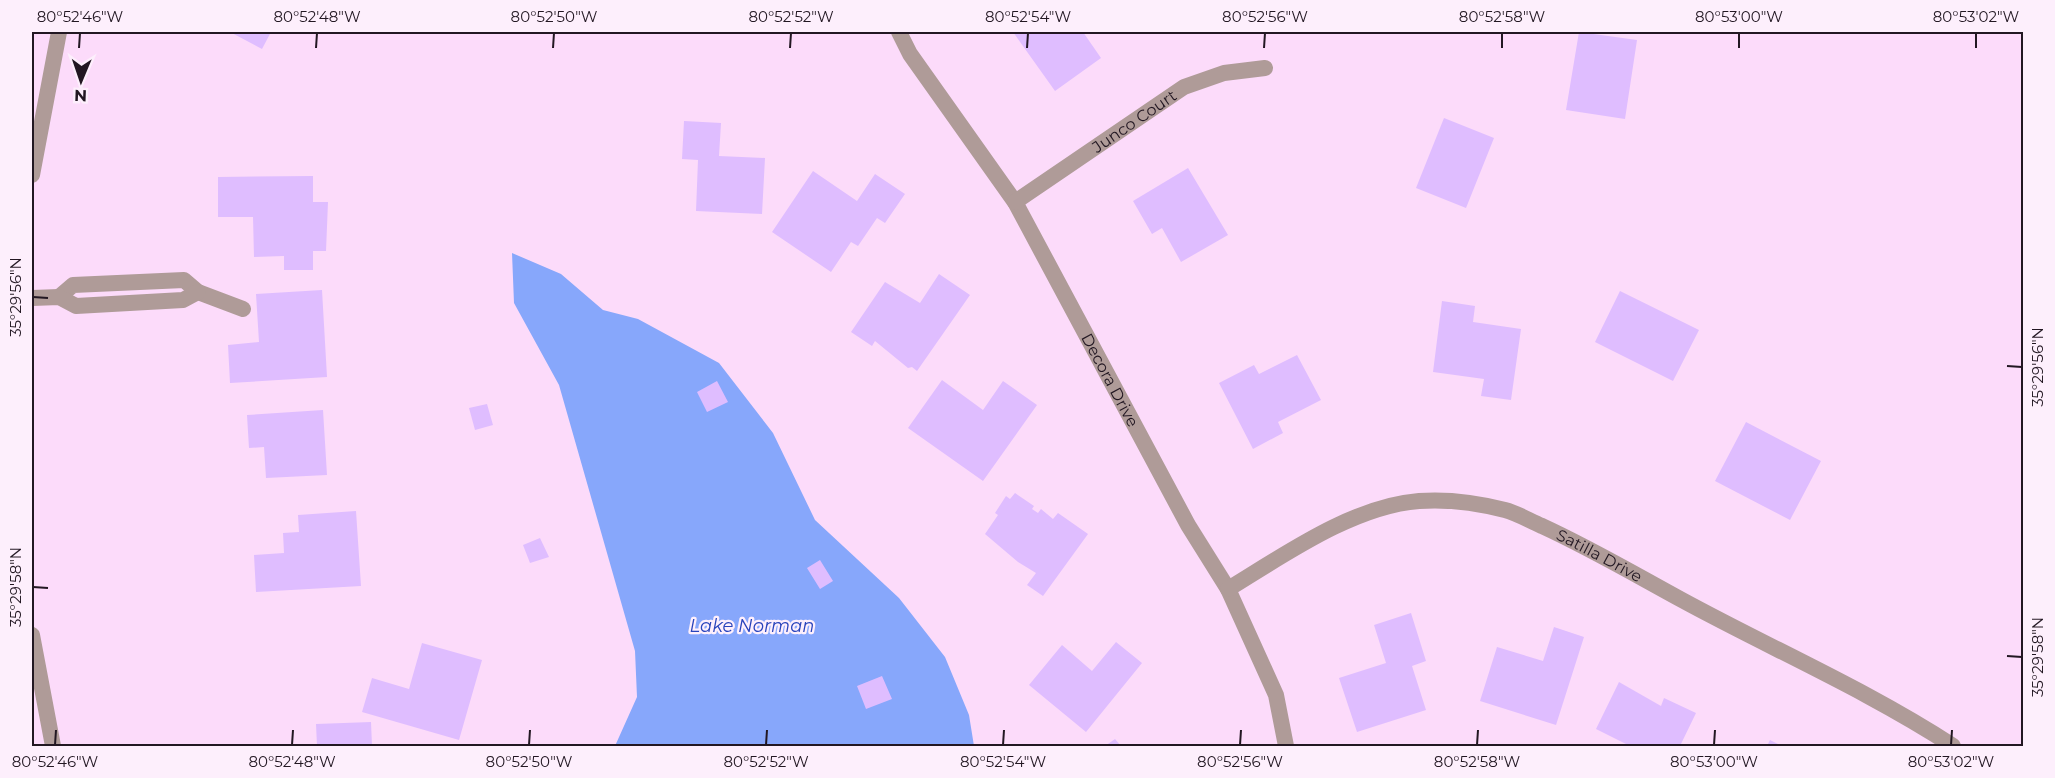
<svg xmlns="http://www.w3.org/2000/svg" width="2055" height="778" font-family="Montserrat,sans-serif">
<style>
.water{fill:#87a7fb}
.building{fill:#dfbdff}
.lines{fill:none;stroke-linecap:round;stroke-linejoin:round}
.minor{stroke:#af9b98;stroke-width:16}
.ticks{fill:none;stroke:#221722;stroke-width:2}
.labels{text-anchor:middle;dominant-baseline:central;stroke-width:4.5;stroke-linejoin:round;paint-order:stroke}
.street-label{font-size:16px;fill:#221722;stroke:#fdeffc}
.water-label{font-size:18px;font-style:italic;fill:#2843bb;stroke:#fdeffc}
.neatline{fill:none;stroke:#221722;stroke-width:2}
.ticks-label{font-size:15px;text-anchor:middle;fill:#221722}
</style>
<rect width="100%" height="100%" fill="#fcdbfa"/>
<path class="water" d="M 512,253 L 561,274 L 603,310 L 638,319 L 719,363 L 773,433 L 815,520 L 899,598 L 945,657 L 969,715 L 974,746 L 615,746 L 637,697 L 635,651 L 559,385 L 514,303 Z"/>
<path class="building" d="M 230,32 L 271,32 L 262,49 Z
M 1013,32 L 1083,32 L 1101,58 L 1055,91 Z
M 1579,32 L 1637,40 L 1625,119 L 1566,110 Z
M 1444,118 L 1494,138 L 1466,208 L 1416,188 Z
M 684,121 L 721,123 L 719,156 L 765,158 L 762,214 L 696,211 L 698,160 L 682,159 Z
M 1188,168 L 1228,235 L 1181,262 L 1162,228 L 1152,234 L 1133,201 Z
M 813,171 L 857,201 L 875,174 L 905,194 L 885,223 L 877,218 L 858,246 L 851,242 L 831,272 L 772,232 Z
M 313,176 L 313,202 L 328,202 L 326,251 L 313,251 L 313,270 L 284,270 L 284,256 L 254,257 L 253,217 L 218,217 L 218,177 Z
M 939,274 L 970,295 L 917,371 L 912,367 L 908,368 L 875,341 L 872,346 L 851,332 L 885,282 L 920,303 Z
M 322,290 L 327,377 L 230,383 L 228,345 L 259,342 L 256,294 Z
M 1620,291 L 1699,330 L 1673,381 L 1595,342 Z
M 1442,301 L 1475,306 L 1473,322 L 1521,329 L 1511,400 L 1481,396 L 1484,379 L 1433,372 Z
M 1297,355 L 1321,400 L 1278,422 L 1283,433 L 1253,449 L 1219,383 L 1254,365 L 1259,374 Z
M 942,380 L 983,410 L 1003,381 L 1037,405 L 983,481 L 908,428 Z
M 717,381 L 728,402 L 707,412 L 697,392 Z
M 487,404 L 493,425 L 475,430 L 469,408 Z
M 323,410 L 327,475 L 266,478 L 264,447 L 249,448 L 247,415 Z
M 1746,422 L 1821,461 L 1790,520 L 1715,481 Z
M 1015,493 L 1034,506 L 1032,509 L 1038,513 L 1041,509 L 1053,519 L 1058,513 L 1088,534 L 1043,596 L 1027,585 L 1036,573 L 1018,562 L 985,534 L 998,515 L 995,513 L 1006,496 L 1010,499 Z
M 356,511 L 361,586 L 256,592 L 254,555 L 284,553 L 283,533 L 299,532 L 298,515 Z
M 540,538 L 549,557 L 530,563 L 523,545 Z
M 820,560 L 833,581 L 820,589 L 807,568 Z
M 1411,613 L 1426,661 L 1412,666 L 1426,710 L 1357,732 L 1339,678 L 1386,663 L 1374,625 Z
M 1554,627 L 1584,637 L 1556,725 L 1480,701 L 1497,647 L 1543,661 Z
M 1116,642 L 1142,663 L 1086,732 L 1029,685 L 1062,645 L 1092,671 Z
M 422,643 L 482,660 L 459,740 L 362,712 L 372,678 L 409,689 Z
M 882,676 L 892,699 L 866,709 L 857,686 Z
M 1619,682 L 1661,706 L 1664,698 L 1696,713 L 1680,746 L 1630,746 L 1596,729 Z
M 371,722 L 372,746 L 317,746 L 316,724 Z
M 1115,739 L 1121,746 L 1105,746 Z
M 1770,740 L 1782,746 L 1767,746 Z"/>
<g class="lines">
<g class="minor">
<path id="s1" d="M 899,32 L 910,54 L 1015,202 L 1188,525 L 1228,589 L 1276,695 L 1286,746"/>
<path d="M 32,175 L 59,32"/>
<path id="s2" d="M 1015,202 L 1184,87 L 1224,73 L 1265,68"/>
<path d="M 59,297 L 73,285 L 184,280 L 198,292 L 243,309"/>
<path d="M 32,298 L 59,297 L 76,306 L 183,300 L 198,292"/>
<path id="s3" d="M 1228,589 C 1284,555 1353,506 1419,501 C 1447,499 1478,503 1505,510 C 1517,513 1530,521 1542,526 C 1590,548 1636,575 1682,600 C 1772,649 1867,690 1953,746"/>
<path d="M 32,635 L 53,746"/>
</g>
</g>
<path class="ticks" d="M 79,48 L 80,33M 316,48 L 317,33M 553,48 L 554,33M 790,48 L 791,33M 1027,48 L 1028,33M 1264,48 L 1265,33M 1502,48 L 1502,33M 1739,48 L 1739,33M 1976,48 L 1976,33M 33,297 L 48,298M 2007,366 L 2022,367M 33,587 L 48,588M 2007,656 L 2022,657M 55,745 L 56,730M 292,745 L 293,730M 529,745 L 530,730M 766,745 L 767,730M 1003,745 L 1004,730M 1240,745 L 1241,730M 1477,745 L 1478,730M 1714,745 L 1715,730M 1951,745 L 1952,730"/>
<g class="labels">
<g class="street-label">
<text stroke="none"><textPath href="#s2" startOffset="144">Junco Court</textPath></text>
<text stroke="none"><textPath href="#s1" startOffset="408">Decora Drive</textPath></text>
<text stroke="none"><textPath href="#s3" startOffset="404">Satilla Drive</textPath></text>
</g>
<g class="water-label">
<text x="752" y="626">Lake Norman</text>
</g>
</g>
<rect width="2055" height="778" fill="none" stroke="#fdeffc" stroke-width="66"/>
<g transform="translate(81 81) rotate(182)" stroke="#fdeffc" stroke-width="4.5" paint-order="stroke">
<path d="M0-4.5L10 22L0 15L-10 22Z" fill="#221722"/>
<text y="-9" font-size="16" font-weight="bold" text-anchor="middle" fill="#221722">N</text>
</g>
<rect x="33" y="33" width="1989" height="712" class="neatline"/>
<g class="ticks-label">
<text x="80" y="22">80°52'46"W</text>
<text x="317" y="22">80°52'48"W</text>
<text x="554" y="22">80°52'50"W</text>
<text x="791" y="22">80°52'52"W</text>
<text x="1028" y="22">80°52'54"W</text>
<text x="1265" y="22">80°52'56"W</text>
<text x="1502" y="22">80°52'58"W</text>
<text x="1739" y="22">80°53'00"W</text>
<text x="1976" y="22">80°53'02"W</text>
<text transform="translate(16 297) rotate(-90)" y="5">35°29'56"N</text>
<text transform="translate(2038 367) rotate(-90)" y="5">35°29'56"N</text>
<text transform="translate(16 587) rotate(-90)" y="5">35°29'58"N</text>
<text transform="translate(2038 657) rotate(-90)" y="5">35°29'58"N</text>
<text x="55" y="767">80°52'46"W</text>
<text x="292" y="767">80°52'48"W</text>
<text x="529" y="767">80°52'50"W</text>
<text x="766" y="767">80°52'52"W</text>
<text x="1003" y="767">80°52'54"W</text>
<text x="1240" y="767">80°52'56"W</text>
<text x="1477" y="767">80°52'58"W</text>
<text x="1714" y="767">80°53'00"W</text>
<text x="1951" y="767">80°53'02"W</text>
</g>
</svg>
